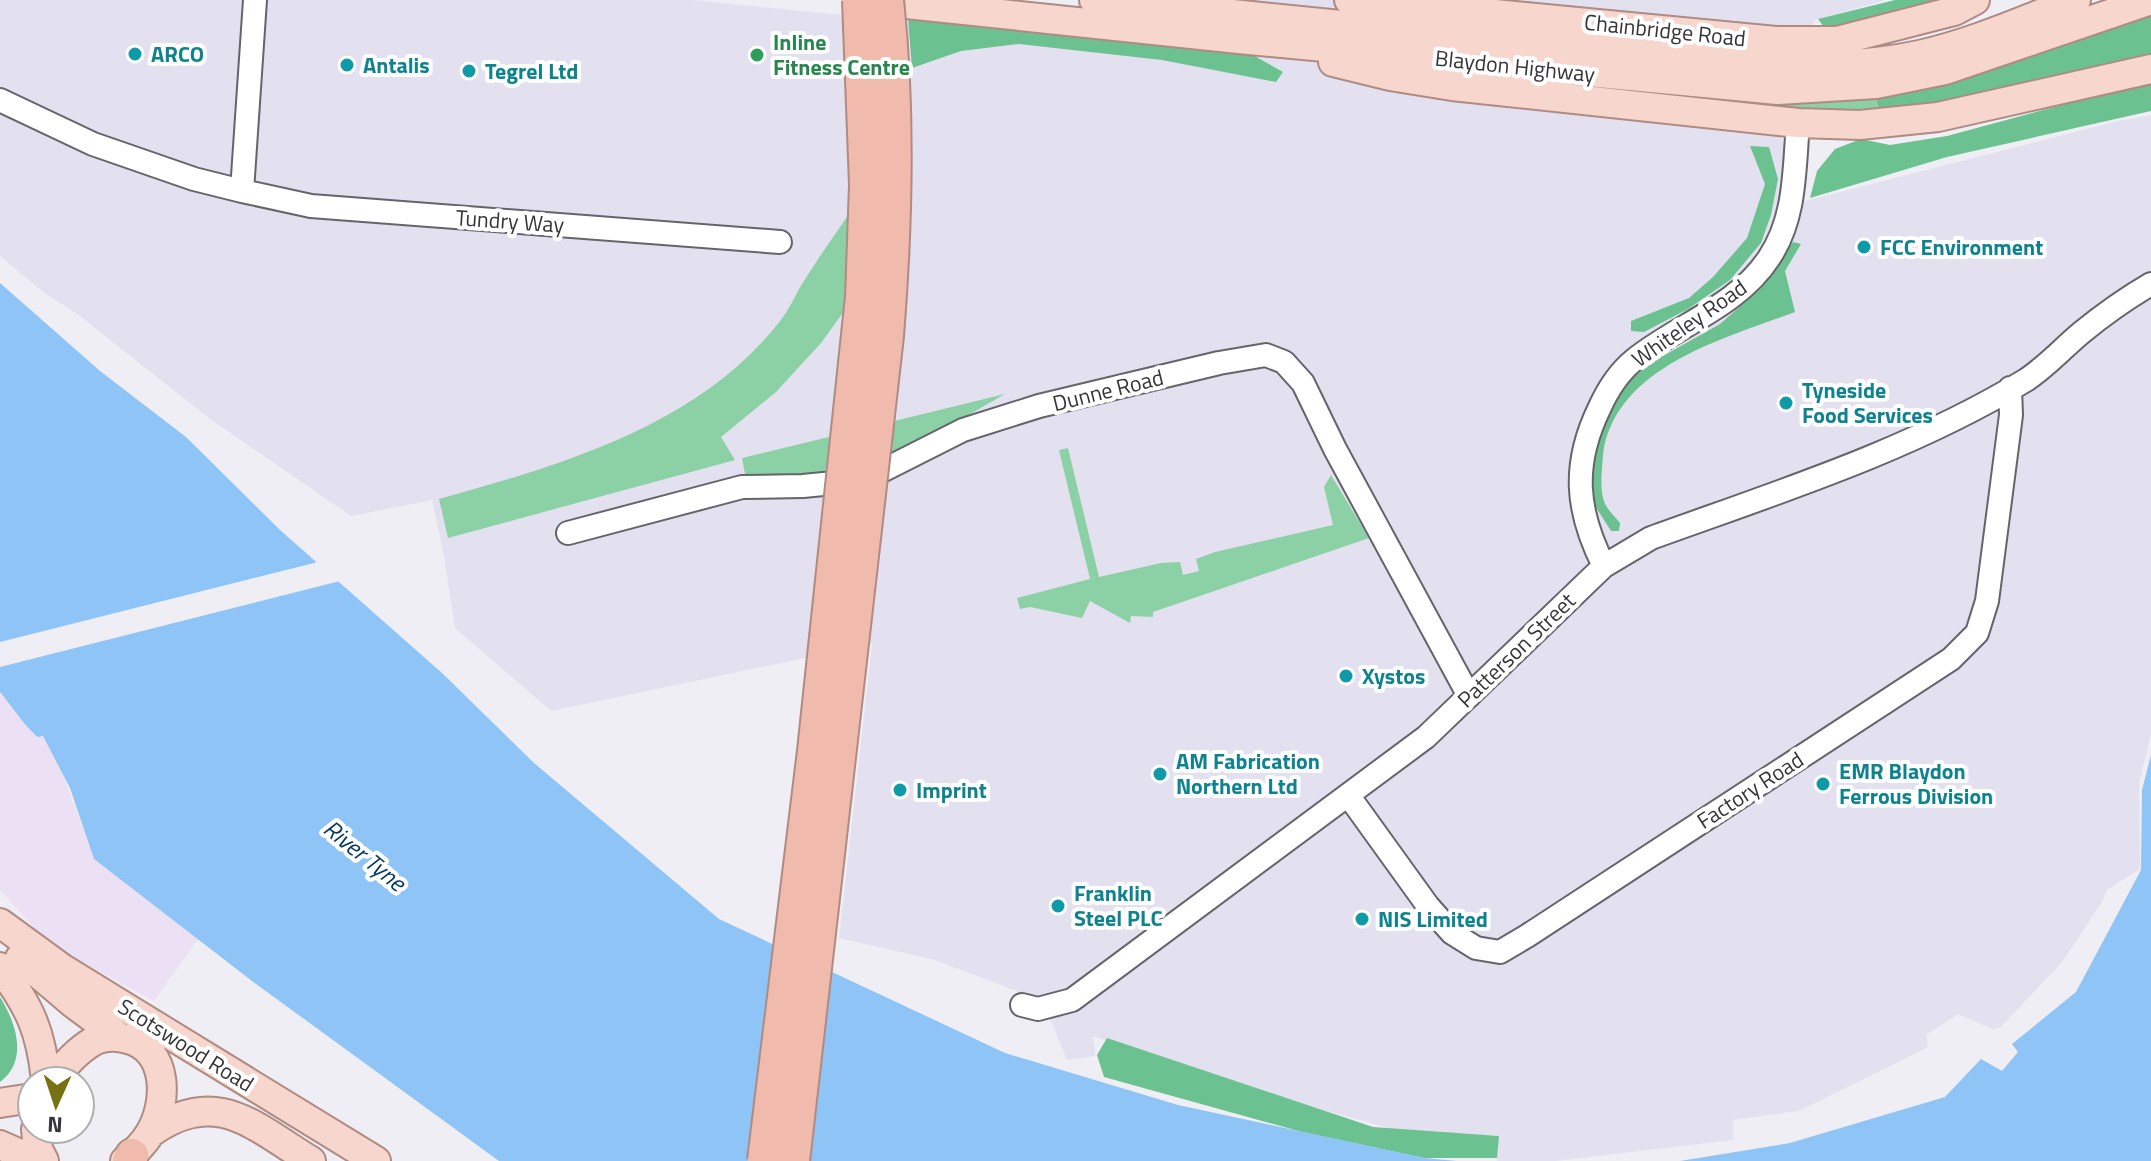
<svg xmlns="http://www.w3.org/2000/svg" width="2151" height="1161" font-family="'Titillium Web',sans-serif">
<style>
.commercial{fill:#ece0f4}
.built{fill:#e3e1ef}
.green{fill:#8cd1a6}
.forest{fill:#6bc290}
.water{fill:#8fc4f6}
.pier{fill:#efeef5}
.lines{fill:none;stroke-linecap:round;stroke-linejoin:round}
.minor-casing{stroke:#65646a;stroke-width:26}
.major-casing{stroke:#af8b83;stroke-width:32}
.highway-casing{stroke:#af8b83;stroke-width:36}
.minor{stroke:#fff;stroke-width:22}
.major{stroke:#f6d6cd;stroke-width:28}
.highway{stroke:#f0baac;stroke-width:32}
.highway-bridge-casing{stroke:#af8b83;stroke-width:36;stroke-linecap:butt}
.highway-bridge{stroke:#f0baac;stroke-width:32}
.culture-dot{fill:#0f9aa8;stroke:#fff;stroke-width:3}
.leisure-dot{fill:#2e9e5b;stroke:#fff;stroke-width:3}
.labels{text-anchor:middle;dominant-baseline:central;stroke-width:8;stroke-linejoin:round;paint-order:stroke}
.street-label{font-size:22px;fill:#353537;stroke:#fff}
.leisure-label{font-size:22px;font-weight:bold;fill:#27864d;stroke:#fff;text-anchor:start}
.culture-label{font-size:22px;font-weight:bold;fill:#0d838f;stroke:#fff;text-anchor:start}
.water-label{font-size:24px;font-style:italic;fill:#03375e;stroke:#fff}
</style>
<rect width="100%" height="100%" fill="#efeef5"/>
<path class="commercial" d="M 0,692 L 20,714 L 33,734 L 43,735 L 56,756 L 94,859 L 198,939 L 154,1001 L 50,945 L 0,890 Z"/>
<path class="built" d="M 0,0 L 692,0 L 1276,58 L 1768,103 L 1805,201 L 2114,122 L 2151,115 L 2151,734 L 2139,784 L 2140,869 L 2107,890 L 2102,902 L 2063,961 L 2000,1028 L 1992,1029 L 1958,1014 L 1926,1035 L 1928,1047 L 1799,1111 L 1733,1120 L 1733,1140 L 1556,1161 L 1497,1161 L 1496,1135 L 1419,1136 L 1252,1091 L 1093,1036 L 1095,1056 L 1067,1060 L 1043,1001 L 935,960 L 839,938 L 872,644 L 551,711 L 455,628 L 444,556 L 432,500 L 351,516 L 210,419 L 76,313 L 43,292 L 0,256 Z
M 1224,0 L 1886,0 L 1815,20 L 1796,55 Z"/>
<path class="green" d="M 1366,64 L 1876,98 L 1879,112 L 1841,116 Z
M 853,208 L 847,307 L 821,343 L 776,392 L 721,437 L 735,460 L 448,538 L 439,499 C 561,465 699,426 780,321 C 789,310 795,296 802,284 C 818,258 836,233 853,208 Z
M 1005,394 L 897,456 L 824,478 L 745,474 L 742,458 Z
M 1068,448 L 1099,577 L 1161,563 L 1180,562 L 1183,575 L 1199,571 L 1196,559 L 1215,552 L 1333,525 L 1324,487 L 1331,475 L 1369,538 L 1153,612 L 1153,617 L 1131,616 L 1130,623 L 1090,601 L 1082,618 L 1030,607 L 1020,609 L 1017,598 L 1090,579 L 1059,450 Z"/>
<path class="forest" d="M 1895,0 L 1941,0 L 1849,25 L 1824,27 L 1818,19 Z
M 2151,14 L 2151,58 L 2115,62 L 1940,106 L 1879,112 L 1876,98 Z
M 908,18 L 1244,50 L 1283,72 L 1276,82 L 1162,60 L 1019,44 L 961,51 L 912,68 Z
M 2151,84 L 2151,111 L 1947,157 L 1810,198 L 1817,171 L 1835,149 L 1861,139 L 1890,145 L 1947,136 L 2099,95 Z
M 1750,146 L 1769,147 L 1778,179 L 1771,215 L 1761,243 L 1730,280 L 1688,309 L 1644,332 L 1631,331 L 1631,321 L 1689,298 L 1713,277 L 1747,238 L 1765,184 Z
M 1793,242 L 1801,244 L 1785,271 L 1795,312 C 1725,338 1614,367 1603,455 C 1602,469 1599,490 1605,504 C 1608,510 1615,517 1620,523 L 1619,531 L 1611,531 L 1592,501 L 1589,464 L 1600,428 L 1623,384 L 1663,356 L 1720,324 L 1761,288 Z
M 0,997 C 16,1023 29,1060 0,1082 Z
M 1107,1038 L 1373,1127 L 1499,1136 L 1497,1158 L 1424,1158 L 1302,1132 L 1104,1077 L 1097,1055 Z"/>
<path class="water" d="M 0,283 L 100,371 L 186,437 L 280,530 L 442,673 L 534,763 L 719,919 L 1005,1053 L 1178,1105 L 1424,1158 L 1457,1161 L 499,1161 L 252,981 L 94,859 L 70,788 L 43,736 L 38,737 C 26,728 11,705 0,692 Z
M 2151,755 L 2151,1161 L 1680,1161 L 1790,1143 L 1945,1097 L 1981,1059 L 2002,1071 L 2018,1052 L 2012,1044 L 2076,992 L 2141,870 L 2142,790 Z"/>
<path class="pier" d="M 322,561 L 344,580 L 0,667 L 0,642 Z"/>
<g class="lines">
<g class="minor-casing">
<path id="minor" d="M 0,100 L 93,144 L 194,179 L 242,191 L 255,0
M 242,191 L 311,206 L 780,242
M 568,533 L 742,487 L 803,486 L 864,480 L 963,430 L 1039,406 L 1219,363 L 1266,355 L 1284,362 L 1303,383 L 1335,449 L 1469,696
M 1604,566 C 1576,511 1572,465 1599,409 C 1607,391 1618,373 1634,360 C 1677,325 1737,307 1769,258 C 1796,218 1794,170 1798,123
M 1348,795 L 1428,906 L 1452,933 L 1476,948 L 1500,952 L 1527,936 L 1951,659 L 1977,633 L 1987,601 L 2011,415 L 2010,388
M 1022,1005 L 1038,1009 L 1072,1000 L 1426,737 L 1604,566 L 1651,538 C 1778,492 1909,451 2026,380 C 2046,367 2063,348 2081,333 C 2103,315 2127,298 2151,284"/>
</g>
<g class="major-casing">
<path id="major" d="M 868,0 L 1239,39 L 1778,90 L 1876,84 L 1945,70 L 2151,0
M 1094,0 L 1728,64 C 1792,66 1856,69 1919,55 C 1973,43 2024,20 2076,0
M 1349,0 L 1776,41 L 1837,41 L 1954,11 L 1975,0
M 1333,62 L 1390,76 L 1452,86 L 1798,123 L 1860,125 L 1938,117 L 2151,69
M 0,923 L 63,969 L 376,1161
M 20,958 L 74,1004 L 119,1037
M 0,967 C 30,1007 41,1031 46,1081
M 52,1081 C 62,1068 77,1051 92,1042 C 103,1036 117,1036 128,1039 C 169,1050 168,1103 150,1133 C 144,1144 134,1153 125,1161
M 0,1103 L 32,1098
M 36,1129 L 38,1149 L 44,1161
M 150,1133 C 216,1086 252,1125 311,1161
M 0,1145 L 36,1161"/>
</g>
<g class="highway-casing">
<path id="highway" d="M 129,1161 L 132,1155"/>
</g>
<use href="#minor" class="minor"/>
<use href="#major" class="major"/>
<use href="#highway" class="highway"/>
<g class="highway-bridge-casing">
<path id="highway-bridge" d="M 764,1161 L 814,751 L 862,297 L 866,185 L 859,0
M 793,1161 L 887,336 C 896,224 899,112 887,0"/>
</g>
<use href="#highway-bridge" class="highway-bridge"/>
</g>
<g class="culture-dot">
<circle cx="135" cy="54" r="8"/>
<circle cx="347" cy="65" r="8"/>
<circle cx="469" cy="71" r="8"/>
<circle cx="1864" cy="247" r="8"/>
<circle cx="1786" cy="403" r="8"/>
<circle cx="1346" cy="676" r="8"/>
<circle cx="1160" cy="774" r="8"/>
<circle cx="1823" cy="784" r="8"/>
<circle cx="900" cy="790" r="8"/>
<circle cx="1058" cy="906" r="8"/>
<circle cx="1362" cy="919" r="8"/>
</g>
<circle class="leisure-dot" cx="757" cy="55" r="8"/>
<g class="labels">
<g class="street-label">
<text transform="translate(1665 30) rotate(6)">Chainbridge Road</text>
<text transform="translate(1515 66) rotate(6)">Blaydon Highway</text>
<text transform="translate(510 221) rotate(4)">Tundry Way</text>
<text transform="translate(1689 323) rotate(-35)">Whiteley Road</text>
<text transform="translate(1108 390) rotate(-14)">Dunne Road</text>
<text transform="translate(1516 650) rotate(-44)">Patterson Street</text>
<text transform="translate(1750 790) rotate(-33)">Factory Road</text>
<text transform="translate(186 1045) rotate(32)">Scotswood Road</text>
</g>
<g class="leisure-label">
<text x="773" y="42">Inline<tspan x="773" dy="25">Fitness Centre</tspan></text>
</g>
<g class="culture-label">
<text x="151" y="54">ARCO</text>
<text x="363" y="65">Antalis</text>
<text x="485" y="71">Tegrel Ltd</text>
<text x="1880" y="247">FCC Environment</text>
<text x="1802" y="390">Tyneside<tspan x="1802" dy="25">Food Services</tspan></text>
<text x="1362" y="676">Xystos</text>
<text x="1176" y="761">AM Fabrication<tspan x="1176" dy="25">Northern Ltd</tspan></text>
<text x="1839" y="771">EMR Blaydon<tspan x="1839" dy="25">Ferrous Division</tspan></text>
<text x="916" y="790">Imprint</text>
<text x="1074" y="893">Franklin<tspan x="1074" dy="25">Steel PLC</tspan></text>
<text x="1378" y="919">NIS Limited</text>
</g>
<g class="water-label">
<text transform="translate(365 855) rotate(39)">River Tyne</text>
</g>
</g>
<g transform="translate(56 1105) rotate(183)"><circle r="38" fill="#ffffff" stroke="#aeaeaf" stroke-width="2"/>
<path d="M0-6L14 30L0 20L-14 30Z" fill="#767113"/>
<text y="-12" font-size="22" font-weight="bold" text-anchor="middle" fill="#353537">N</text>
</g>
</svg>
